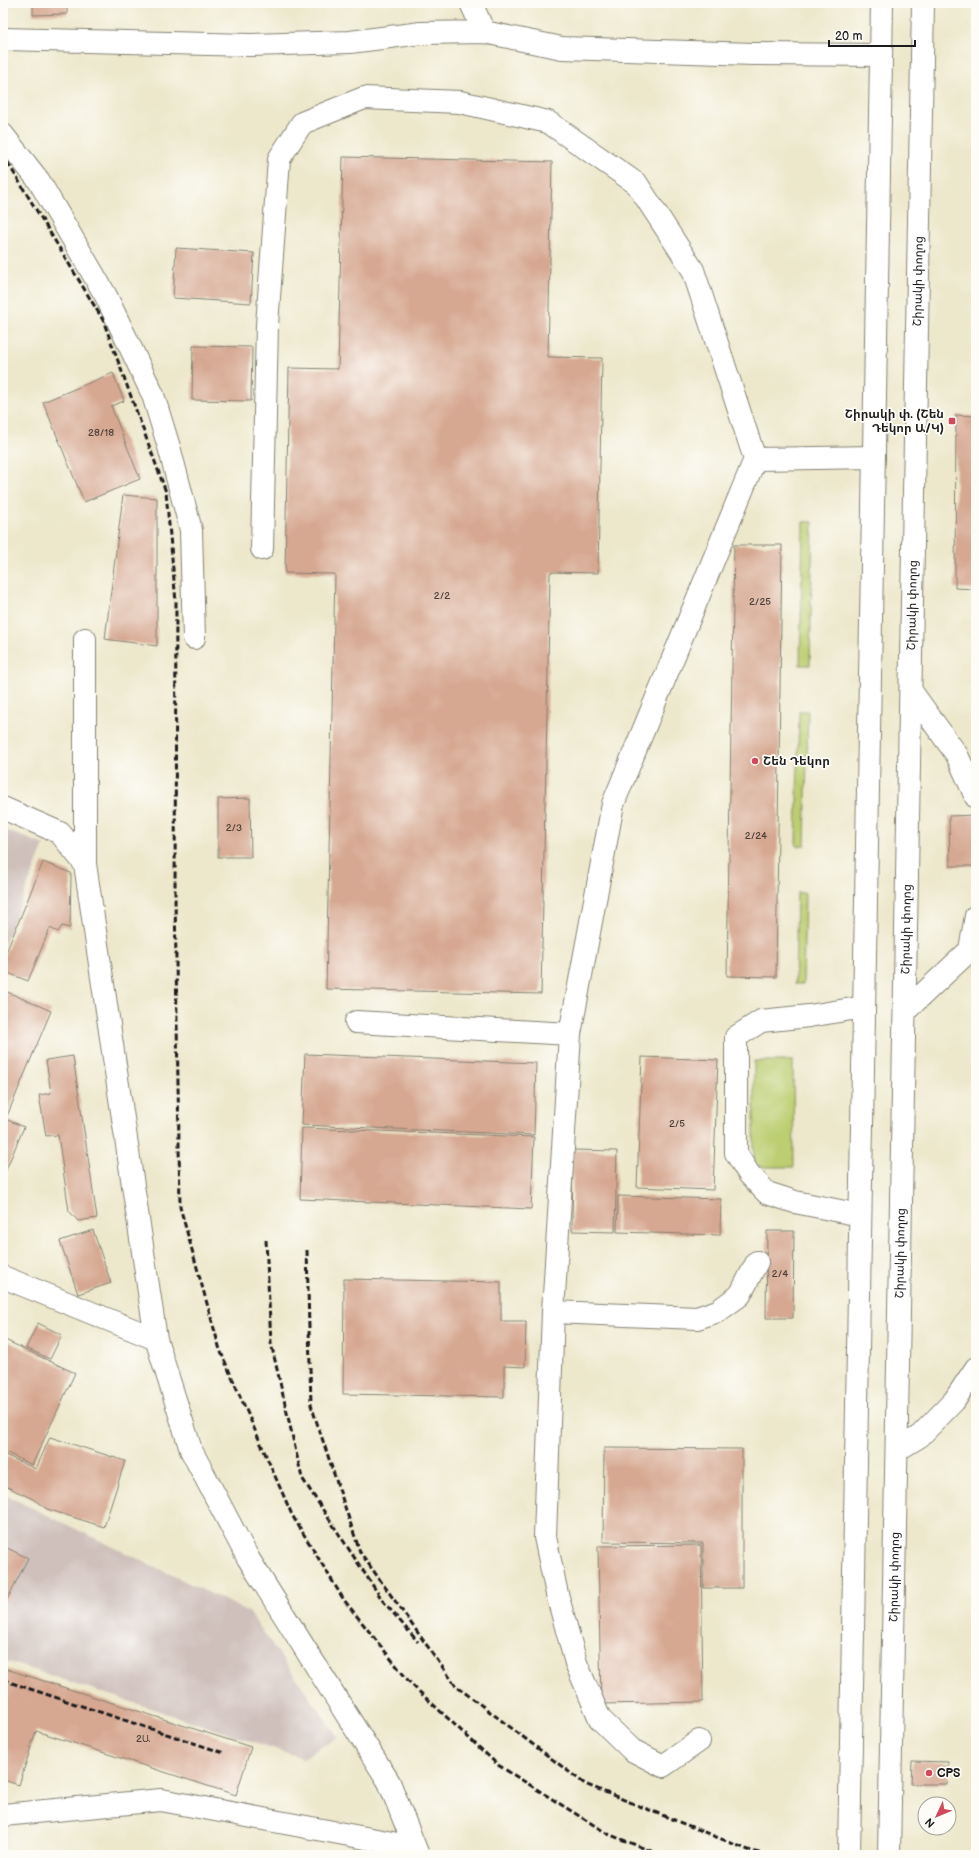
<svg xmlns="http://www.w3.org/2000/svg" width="979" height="1858" font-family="'Balsamiq Sans','Noto Sans Armenian',sans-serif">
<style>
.industrial{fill:#cfc0bb}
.green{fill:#bcce71;stroke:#6c7546}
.building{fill:#d6a791}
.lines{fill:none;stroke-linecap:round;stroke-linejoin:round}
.minor-casing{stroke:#848274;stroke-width:24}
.highway-casing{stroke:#848274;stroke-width:24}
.minor{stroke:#fff;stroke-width:22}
.highway{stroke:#fff;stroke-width:22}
.rail{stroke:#1c1c1c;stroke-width:3;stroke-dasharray:6 3;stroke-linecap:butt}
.poi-dot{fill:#d1495b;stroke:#fdfcf7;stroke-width:1.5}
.labels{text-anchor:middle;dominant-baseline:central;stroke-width:3.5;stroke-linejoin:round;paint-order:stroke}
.number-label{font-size:10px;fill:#4a3f39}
.street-label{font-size:12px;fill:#1c1c1c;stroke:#fdfcf7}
.poi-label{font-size:12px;font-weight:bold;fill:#1c1c1c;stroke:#fdfcf7;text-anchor:start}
</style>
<rect width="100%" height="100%" fill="#fdfcf7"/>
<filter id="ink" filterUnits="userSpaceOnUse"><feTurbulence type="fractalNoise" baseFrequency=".025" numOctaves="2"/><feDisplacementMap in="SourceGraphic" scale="8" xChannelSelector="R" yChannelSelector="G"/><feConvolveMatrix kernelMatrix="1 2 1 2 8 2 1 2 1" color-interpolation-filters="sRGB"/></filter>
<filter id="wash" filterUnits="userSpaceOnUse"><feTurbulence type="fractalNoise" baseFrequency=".012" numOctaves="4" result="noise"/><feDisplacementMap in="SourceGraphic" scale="16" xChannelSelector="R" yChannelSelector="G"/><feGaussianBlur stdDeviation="0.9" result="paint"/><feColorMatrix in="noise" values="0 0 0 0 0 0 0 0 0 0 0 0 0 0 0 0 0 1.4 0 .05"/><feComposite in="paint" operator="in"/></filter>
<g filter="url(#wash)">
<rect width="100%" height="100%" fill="#ede8cc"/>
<path class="industrial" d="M 3,829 L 44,845 L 3,947 Z
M 3,1494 L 249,1612 L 338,1737 L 303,1758 L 3,1660 Z"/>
<path class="green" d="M 803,522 L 813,522 L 810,665 L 800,665 Z
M 799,711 L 808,711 L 805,846 L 796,846 Z
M 797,893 L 805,893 L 803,984 L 795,984 Z
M 754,1061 L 793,1061 L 794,1167 L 754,1167 Z"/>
<g id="blocks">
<path class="building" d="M 33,3 L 67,3 L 67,14 L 33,15 Z
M 343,157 L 552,162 L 548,357 L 602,358 L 598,573 L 550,572 L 541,994 L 326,989 L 335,574 L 285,573 L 289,368 L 338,369 Z
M 176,248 L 254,253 L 251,303 L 173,298 Z
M 193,346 L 252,347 L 251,401 L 192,400 Z
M 113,373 L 124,401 L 111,406 L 140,479 L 84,502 L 43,402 Z
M 956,415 L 976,416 L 976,589 L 955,588 Z
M 123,495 L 157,498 L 157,646 L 105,639 Z
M 734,545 L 782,545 L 776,977 L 727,976 Z
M 250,798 L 251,857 L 218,857 L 218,799 Z
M 976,815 L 976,866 L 950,866 L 949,816 Z
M 43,862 L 71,873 L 70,928 L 62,926 L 58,932 L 50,928 L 28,981 L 3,971 L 3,960 Z
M 3,990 L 51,1011 L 7,1116 L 3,1115 Z
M 305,1054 L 536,1063 L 534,1135 L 302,1125 Z
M 73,1056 L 97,1218 L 78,1221 L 69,1211 L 58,1135 L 46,1136 L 39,1095 L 51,1093 L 46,1060 Z
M 642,1057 L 718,1060 L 713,1190 L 637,1187 Z
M 3,1118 L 24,1127 L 3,1177 Z
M 302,1128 L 534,1137 L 531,1209 L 300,1199 Z
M 573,1150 L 617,1151 L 615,1232 L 572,1231 Z
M 618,1196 L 721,1199 L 720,1235 L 617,1232 Z
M 93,1230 L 111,1283 L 78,1294 L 60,1241 Z
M 767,1231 L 794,1231 L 793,1318 L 766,1318 Z
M 344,1279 L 501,1282 L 501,1321 L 526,1321 L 525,1367 L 504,1366 L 504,1397 L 343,1394 Z
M 38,1323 L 62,1335 L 50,1359 L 26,1348 Z
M 3,1339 L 75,1373 L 32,1465 L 3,1451 Z
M 50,1437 L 125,1461 L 104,1527 L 47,1509 L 33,1499 L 3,1485 L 3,1454 L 36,1469 Z
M 604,1448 L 742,1449 L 742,1588 L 703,1588 L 703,1543 L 603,1542 Z
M 701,1545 L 703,1702 L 601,1704 L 598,1546 Z
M 3,1546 L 28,1558 L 3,1608 Z
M 3,1668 L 251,1747 L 236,1795 L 36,1731 L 19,1785 L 3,1780 Z
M 912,1761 L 948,1762 L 947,1784 L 911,1784 Z"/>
</g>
</g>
<g filter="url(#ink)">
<use href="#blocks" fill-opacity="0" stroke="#848274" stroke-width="1"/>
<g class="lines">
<g class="minor-casing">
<path id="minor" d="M 471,3 L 484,32
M 3,39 L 250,45 L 350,42 L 421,33 L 484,32 L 562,48 L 754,54 L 881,55
M 3,135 L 39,181 L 106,296 L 153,395 L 169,447 L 191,530 L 194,638
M 755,459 L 874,457
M 262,549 L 267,325 L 279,159 L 302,123 L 364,98 L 460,102 L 548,122 L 637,184 L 693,270 L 755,459 L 613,804 L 570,1034 L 553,1312 L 545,1537 L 557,1594 L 576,1663 L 600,1719 L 632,1750 L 663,1766 L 699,1741
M 911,691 L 957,755 L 976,797
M 3,808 L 60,833 L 85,864 L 156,1339 L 191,1450 L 248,1558 L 389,1782 L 418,1855
M 85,864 L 85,639
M 905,1011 L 970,950 L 976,916
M 356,1022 L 570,1034
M 860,1215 L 795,1202 L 767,1193 L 749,1174 L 736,1153 L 736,1037 L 761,1021 L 809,1016 L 864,1007
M 3,1277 L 156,1339
M 553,1312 L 697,1318 L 718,1311 L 740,1295 L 757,1262
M 897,1450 L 920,1436 L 954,1401 L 976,1368
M 3,1815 L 161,1800 L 414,1847"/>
</g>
<g class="highway-casing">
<g id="highway">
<path d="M 849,1855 L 882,3"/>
<path id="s1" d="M 889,1855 L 923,3"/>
</g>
</g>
<use href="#minor" class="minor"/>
<use href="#highway" class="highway"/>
<path class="rail" d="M 3,155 L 103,320 L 166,492 L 176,602 L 175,898 L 180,1207 L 220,1350 L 292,1515 L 344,1600 L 411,1684 L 498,1765 L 608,1834 L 661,1855
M 266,1240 L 271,1343 L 302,1478 L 383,1601 L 418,1642
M 307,1250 L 311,1405 L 360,1552 L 456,1686 L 585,1784 L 751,1851 L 767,1855
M 3,1680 L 224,1753"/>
</g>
</g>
<g class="poi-dot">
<rect x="948" y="417" width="8" height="8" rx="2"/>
<circle cx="755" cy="761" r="4"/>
<circle cx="929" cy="1773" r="4"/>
</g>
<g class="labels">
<g class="number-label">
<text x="101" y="433">28/18</text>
<text x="442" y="596">2/2</text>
<text x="760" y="602">2/25</text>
<text x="234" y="828">2/3</text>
<text x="756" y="836">2/24</text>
<text x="677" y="1124">2/5</text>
<text x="780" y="1274">2/4</text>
<text x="143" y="1739">2Ա</text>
</g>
<g class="street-label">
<text stroke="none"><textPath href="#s1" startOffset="1574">Շիրակի փողոց</textPath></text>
<text stroke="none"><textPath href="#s1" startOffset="1250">Շիրակի փողոց</textPath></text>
<text stroke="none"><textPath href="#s1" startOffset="926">Շիրակի փողոց</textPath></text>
<text stroke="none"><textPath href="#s1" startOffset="602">Շիրակի փողոց</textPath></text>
<text stroke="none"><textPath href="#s1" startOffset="278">Շիրակի փողոց</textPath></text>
</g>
<g class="poi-label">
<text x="944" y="414" text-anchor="end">Շիրակի փ. (Շեն<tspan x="944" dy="14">Դեկոր Ա/Կ)</tspan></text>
<text x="763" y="761">Շեն Դեկոր</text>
<text x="937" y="1773">CPS</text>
</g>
</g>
<rect width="979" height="1858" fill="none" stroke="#fdfcf7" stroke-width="16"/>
<g transform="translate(937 1816) rotate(226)"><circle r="19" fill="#fdfcf7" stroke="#a3a29f"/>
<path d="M0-3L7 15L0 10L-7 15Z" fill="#d1495b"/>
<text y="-6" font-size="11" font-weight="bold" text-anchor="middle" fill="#1c1c1c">N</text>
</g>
<path d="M829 40v6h86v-6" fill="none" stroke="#1c1c1c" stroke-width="2"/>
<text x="835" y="40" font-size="12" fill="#1c1c1c" stroke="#fdfcf7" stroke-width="3" paint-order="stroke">20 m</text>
</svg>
